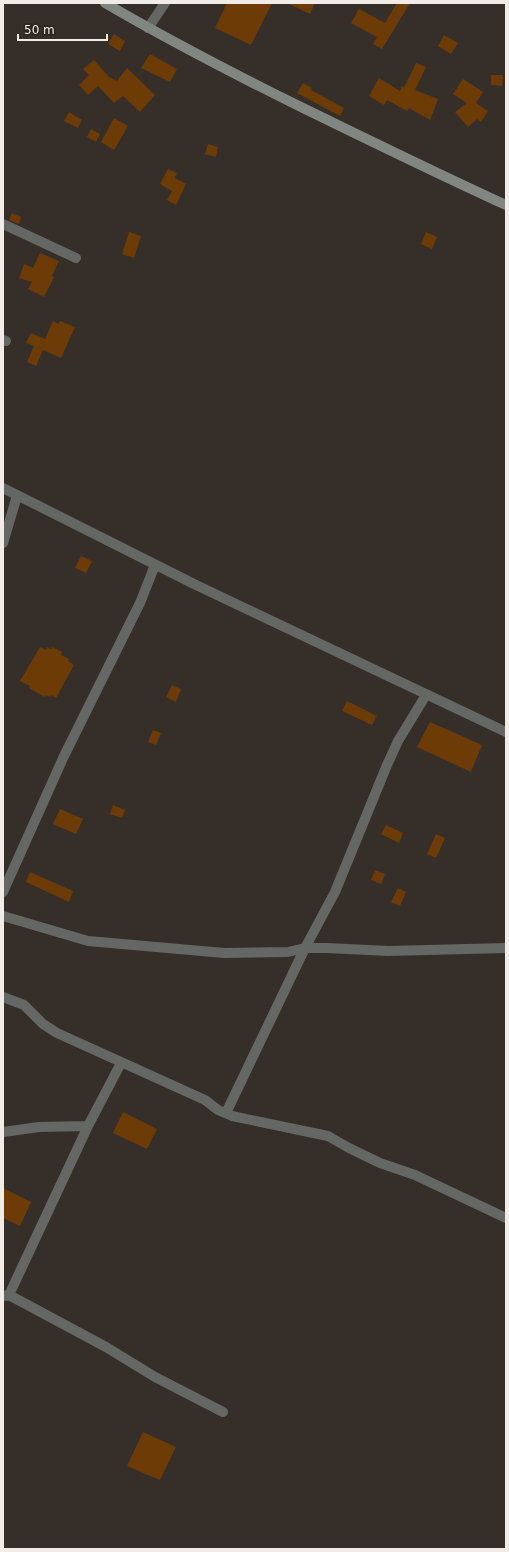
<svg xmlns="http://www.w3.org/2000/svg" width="509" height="1552" font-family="'DejaVu Sans',sans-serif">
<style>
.building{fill:#6d3c06}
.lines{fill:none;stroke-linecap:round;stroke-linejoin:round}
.street{stroke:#646764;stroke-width:10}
.secondary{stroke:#818680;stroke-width:10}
</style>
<rect width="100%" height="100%" fill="#362e29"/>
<path class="building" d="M 227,3 L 272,3 L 251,45 L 215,28 Z
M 287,3 L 315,3 L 310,14 Z
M 397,3 L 410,3 L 382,49 L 373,44 L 377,37 L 351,23 L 359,9 L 385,23 Z
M 114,34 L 125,41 L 120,51 L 108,44 Z
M 444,35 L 458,43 L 451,54 L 438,46 Z
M 150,54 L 177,69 L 170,82 L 141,68 Z
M 94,60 L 109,77 L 117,81 L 127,68 L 155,95 L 140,112 L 123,96 L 114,103 L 98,86 L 88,95 L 79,85 L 89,75 L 83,69 Z
M 416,63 L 426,67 L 415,90 L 438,99 L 430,120 L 409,108 L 407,111 L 387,100 L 384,105 L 369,96 L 379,78 L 400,91 L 402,86 L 404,88 Z
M 491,75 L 503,75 L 502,86 L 491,85 Z
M 463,79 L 483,92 L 476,103 L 488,111 L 481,122 L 477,119 L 468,127 L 455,112 L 467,103 L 453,94 Z
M 303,83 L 312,88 L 311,90 L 344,108 L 340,116 L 297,93 Z
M 69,112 L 82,120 L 78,128 L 64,121 Z
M 114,118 L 128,126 L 114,150 L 101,142 Z
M 91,129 L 100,134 L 96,142 L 87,137 Z
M 208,144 L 218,147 L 216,157 L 205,154 Z
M 168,169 L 177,173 L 175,178 L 186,184 L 176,205 L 167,200 L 172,191 L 160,184 Z
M 12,213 L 21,217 L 19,224 L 9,220 Z
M 129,232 L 141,236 L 134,258 L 122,254 Z
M 426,232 L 437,237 L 432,249 L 421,244 Z
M 40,253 L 59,261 L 52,276 L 54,277 L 44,297 L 28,289 L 32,282 L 19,278 L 24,264 L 33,268 Z
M 53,321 L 58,324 L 60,321 L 75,327 L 61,358 L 43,350 L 36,366 L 27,362 L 34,346 L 26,343 L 31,333 L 45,339 Z
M 81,556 L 92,561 L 86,573 L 75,568 Z
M 40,647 L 46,650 L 47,647 L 51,649 L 52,647 L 62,652 L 61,655 L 69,659 L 68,661 L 74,665 L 56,698 L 51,695 L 50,697 L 46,695 L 45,697 L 29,688 L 30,686 L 20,681 Z
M 172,685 L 181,689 L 176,702 L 166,697 Z
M 347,701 L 377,716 L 372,725 L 342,711 Z
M 430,722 L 482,745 L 471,772 L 417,747 Z
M 153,730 L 161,733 L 156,745 L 148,742 Z
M 113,805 L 125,810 L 122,818 L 110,814 Z
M 60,809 L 83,819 L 76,834 L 53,824 Z
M 386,825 L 403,833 L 399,843 L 381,834 Z
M 436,834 L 445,838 L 436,858 L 427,854 Z
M 375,870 L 385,874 L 381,884 L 371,880 Z
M 30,872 L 73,891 L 69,902 L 26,882 Z
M 398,888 L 406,892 L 400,906 L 391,902 Z
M 123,1112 L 157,1129 L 147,1149 L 113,1133 Z
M 3,1188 L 31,1202 L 20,1226 L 3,1218 Z
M 143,1432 L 176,1447 L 160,1480 L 127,1466 Z"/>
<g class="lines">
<path class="street" d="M 148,28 L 165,3
M 3,224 L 76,258
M 3,340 L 6,341
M 3,488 L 194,584 L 506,732
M 3,543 L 17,496
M 3,892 L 64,756 L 140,603 L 155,565
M 3,916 L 88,941 L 224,953 L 288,952 L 305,948 L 327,948 L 388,951 L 506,948
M 3,997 L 24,1005 L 43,1024 L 57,1033 L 205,1100 L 218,1110 L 232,1116 L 328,1136 L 349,1148 L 380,1163 L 415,1175 L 506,1218
M 226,1113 L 305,948 L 335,892 L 387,765 L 398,741 L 426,695
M 3,1132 L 39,1127 L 88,1126 L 121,1063
M 9,1295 L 88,1126
M 3,1296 L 9,1295 L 106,1347 L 155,1377 L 223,1412"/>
<path class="secondary" d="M 105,3 C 170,41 236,75 303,108 C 371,141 438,174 506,205"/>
</g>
<rect width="509" height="1552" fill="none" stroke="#f2ece9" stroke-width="8"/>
<path d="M18 34v6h89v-6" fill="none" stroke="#f2ece9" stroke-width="2"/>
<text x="24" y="34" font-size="12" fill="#f2ece9" stroke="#2b241f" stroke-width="3" paint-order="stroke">50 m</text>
</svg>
